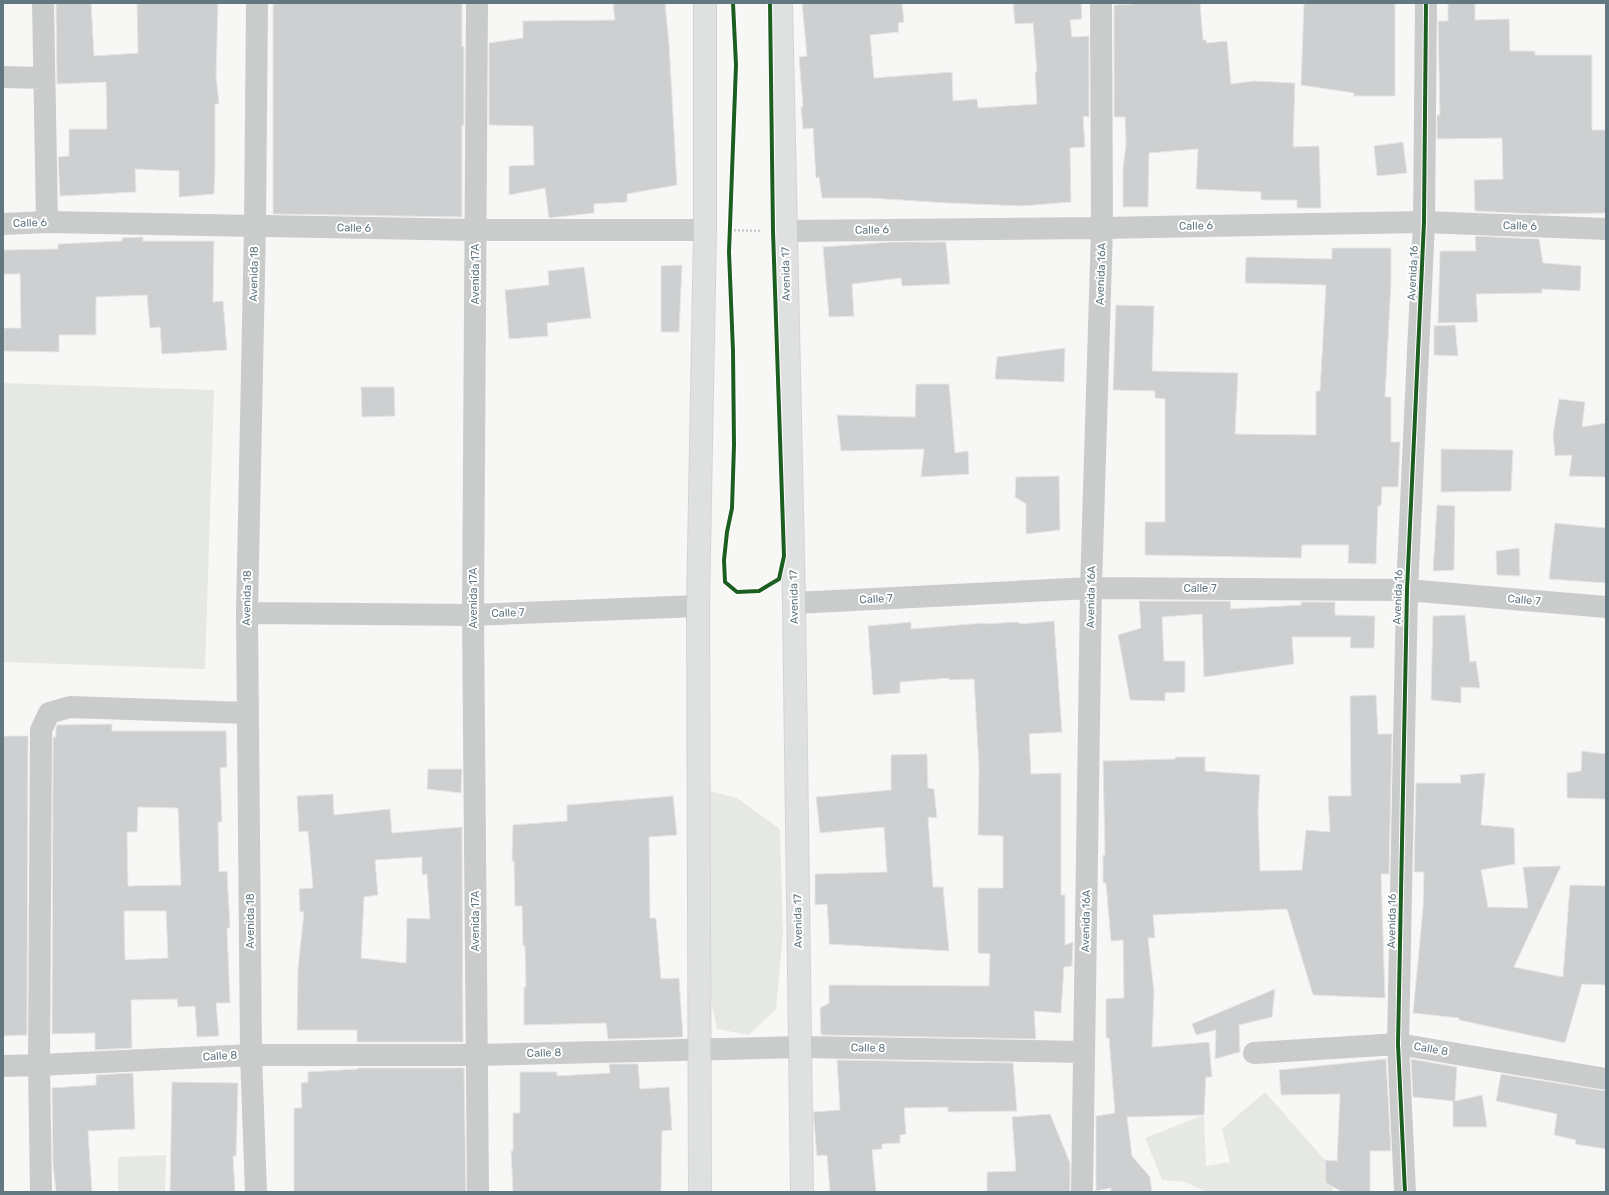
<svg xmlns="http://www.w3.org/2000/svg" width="1609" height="1195" font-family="Rubik,sans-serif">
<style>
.green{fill:#e6e9e3}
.building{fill:#cdcfd0;stroke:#e6e6e6;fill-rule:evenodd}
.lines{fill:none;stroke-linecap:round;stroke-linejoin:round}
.major-casing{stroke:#d3d4d4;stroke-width:24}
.path{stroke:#c8c9ca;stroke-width:2.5;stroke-dasharray:2 2;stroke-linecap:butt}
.minor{stroke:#cacccc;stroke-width:22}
.major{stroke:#dfe0e0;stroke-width:22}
.cycleway-casing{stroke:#fff;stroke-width:6}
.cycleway{stroke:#1b5e20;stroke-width:4}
.labels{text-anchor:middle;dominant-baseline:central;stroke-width:4;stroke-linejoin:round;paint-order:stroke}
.street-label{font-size:11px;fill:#627881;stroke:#fff}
</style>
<rect width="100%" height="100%" fill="#f7f7f6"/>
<path class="green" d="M 3,383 L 214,390 L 205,669 L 3,662 Z
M 710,791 L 737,798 L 780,829 L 783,934 L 776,1009 L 749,1035 L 717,1029 L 709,991 Z
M 1265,1092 L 1325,1160 L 1333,1192 L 1207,1192 L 1185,1182 L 1162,1180 L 1145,1138 L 1204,1115 L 1206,1166 L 1230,1162 L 1222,1129 Z
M 166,1155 L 165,1192 L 118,1192 L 118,1157 Z"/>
<path class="building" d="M 56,3 L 91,3 L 94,56 L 138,53 L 137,3 L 218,3 L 216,76 L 219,104 L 215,104 L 215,169 L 214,194 L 179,197 L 179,171 L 135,169 L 136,192 L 60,196 L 58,157 L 69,156 L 69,129 L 107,129 L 106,82 L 57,84 Z
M 273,3 L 462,3 L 462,47 L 464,46 L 464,125 L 462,125 L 462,217 L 273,214 Z
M 613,3 L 665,3 L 669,44 L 677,185 L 627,194 L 627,202 L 594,204 L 594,213 L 549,218 L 545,188 L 509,195 L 509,166 L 534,165 L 533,126 L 489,125 L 489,43 L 523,38 L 523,21 L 615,20 Z
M 802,3 L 902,3 L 904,22 L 898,23 L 899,32 L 870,35 L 874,78 L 952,72 L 953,101 L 977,99 L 978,108 L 1037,104 L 1035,72 L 1037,72 L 1033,23 L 1015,24 L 1013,3 L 1081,3 L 1082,19 L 1070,20 L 1072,37 L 1089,36 L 1089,117 L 1083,116 L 1085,147 L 1070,148 L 1071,202 L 1022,206 L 948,203 L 871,198 L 822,198 L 819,177 L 816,178 L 813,128 L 803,129 L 801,107 L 803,106 L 799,57 L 807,56 Z
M 1132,3 L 1200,3 L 1203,40 L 1206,40 L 1207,43 L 1227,41 L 1231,84 L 1254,81 L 1295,83 L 1293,147 L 1319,146 L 1321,208 L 1297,208 L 1297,200 L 1261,200 L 1261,192 L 1196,189 L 1198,149 L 1149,153 L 1148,207 L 1123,207 L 1123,168 L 1126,144 L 1125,117 L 1114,117 L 1114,5 L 1132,4 Z
M 1304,3 L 1395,3 L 1395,96 L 1354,96 L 1354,93 L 1301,85 Z
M 1448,3 L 1475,3 L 1475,20 L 1509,19 L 1510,51 L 1535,51 L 1535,55 L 1592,55 L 1592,130 L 1606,130 L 1606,213 L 1535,214 L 1475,211 L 1474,180 L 1503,179 L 1502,138 L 1437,139 L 1437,115 L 1440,115 L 1438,21 L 1448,21 Z
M 1403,142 L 1407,173 L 1377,176 L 1374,146 Z
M 1475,236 L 1539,239 L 1543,263 L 1581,266 L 1580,291 L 1542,289 L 1542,293 L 1476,294 L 1478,322 L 1438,323 L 1440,251 L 1476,251 Z
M 143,237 L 143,241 L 214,241 L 213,302 L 223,301 L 227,350 L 162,354 L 160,327 L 150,328 L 147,295 L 96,297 L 96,335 L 59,335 L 59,352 L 4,351 L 4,328 L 21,328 L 20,274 L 3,274 L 3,250 L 58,249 L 58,244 L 122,241 L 122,238 Z
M 892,242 L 946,242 L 950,284 L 902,286 L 901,278 L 852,284 L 854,316 L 829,317 L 823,247 Z
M 1332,248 L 1391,248 L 1391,283 L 1385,397 L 1391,397 L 1391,442 L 1400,442 L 1398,487 L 1382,487 L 1381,506 L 1378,506 L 1376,564 L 1348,563 L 1349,545 L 1302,545 L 1301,558 L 1145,555 L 1145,522 L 1165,522 L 1165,399 L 1155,398 L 1155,391 L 1113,390 L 1116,305 L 1154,306 L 1152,371 L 1238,373 L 1235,434 L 1316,435 L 1316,391 L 1320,391 L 1326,285 L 1245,283 L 1246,257 L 1332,259 Z
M 682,265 L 679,332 L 661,332 L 661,266 Z
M 584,267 L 591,318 L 547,323 L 548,336 L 509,339 L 505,290 L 549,285 L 548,271 Z
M 1455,325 L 1458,356 L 1434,355 L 1434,326 Z
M 1065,348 L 1064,382 L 995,379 L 997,357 Z
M 916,384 L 949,384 L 955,453 L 968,451 L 969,474 L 921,477 L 924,449 L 841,451 L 837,415 L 915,417 Z
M 361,387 L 394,387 L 395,416 L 362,417 Z
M 1559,399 L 1585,402 L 1582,427 L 1606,423 L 1606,477 L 1569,476 L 1572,455 L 1555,456 L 1553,434 Z
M 1441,449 L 1513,450 L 1511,491 L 1441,492 Z
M 1059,476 L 1060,530 L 1026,534 L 1026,504 L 1015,497 L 1016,477 Z
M 1437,505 L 1455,506 L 1454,570 L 1433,571 Z
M 1555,523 L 1606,528 L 1606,583 L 1549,579 Z
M 1519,548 L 1520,576 L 1497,575 L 1496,551 Z
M 1139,601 L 1230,601 L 1231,609 L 1301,605 L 1301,602 L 1335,602 L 1335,615 L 1375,616 L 1374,648 L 1350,648 L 1351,637 L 1292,637 L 1294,664 L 1204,677 L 1202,614 L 1162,617 L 1164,661 L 1185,661 L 1185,692 L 1165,693 L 1165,701 L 1130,700 L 1118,635 L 1141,628 Z
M 1465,615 L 1470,662 L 1476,661 L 1480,688 L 1461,687 L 1461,703 L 1431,700 L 1433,616 Z
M 1054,621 L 1062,732 L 1029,734 L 1031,774 L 1061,773 L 1061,895 L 1065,895 L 1065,945 L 1073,942 L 1072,966 L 1064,967 L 1061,1013 L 1034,1011 L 1036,1039 L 821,1035 L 820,1008 L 829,1003 L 829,985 L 989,986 L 990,954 L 978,953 L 978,888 L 1003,888 L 1003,836 L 978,835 L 979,768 L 974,679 L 949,680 L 949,678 L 900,682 L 900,693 L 873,695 L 868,626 L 911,622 L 911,629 L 983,623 L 983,624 L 1019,622 L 1020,624 Z
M 1376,695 L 1378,734 L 1392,734 L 1389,874 L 1381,874 L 1385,998 L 1313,995 L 1287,909 L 1153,915 L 1155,938 L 1148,938 L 1154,992 L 1152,1047 L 1209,1042 L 1212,1077 L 1206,1077 L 1204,1115 L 1127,1117 L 1132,1156 L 1150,1177 L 1152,1192 L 1111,1192 L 1111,1188 L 1096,1191 L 1096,1116 L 1115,1113 L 1109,1038 L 1106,1038 L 1106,999 L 1124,998 L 1123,940 L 1111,941 L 1106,883 L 1103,883 L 1103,855 L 1105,855 L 1103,761 L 1175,759 L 1175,757 L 1205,757 L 1205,771 L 1260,775 L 1258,810 L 1260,871 L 1302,870 L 1306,830 L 1330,832 L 1328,796 L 1351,796 L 1350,696 Z
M 112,724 L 112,731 L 226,731 L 227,767 L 220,768 L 222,822 L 218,822 L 219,872 L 227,871 L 230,928 L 227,928 L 230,1003 L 216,1003 L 219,1036 L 197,1037 L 195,1006 L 178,1007 L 177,999 L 131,1000 L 132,1048 L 95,1050 L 95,1033 L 52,1034 L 53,737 L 56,737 L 56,728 L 57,725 ZM 138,807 L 178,808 L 181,885 L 128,886 L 127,832 L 137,832 ZM 124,911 L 166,911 L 168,958 L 125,960 Z
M 3,736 L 28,736 L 27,1035 L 3,1036 Z
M 1582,751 L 1606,754 L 1606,799 L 1567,798 L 1567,773 L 1581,771 Z
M 927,754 L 928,788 L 934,789 L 937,818 L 928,817 L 933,887 L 943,887 L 949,951 L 829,944 L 829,933 L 827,904 L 815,905 L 815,874 L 887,872 L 884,827 L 820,833 L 816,797 L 891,790 L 891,755 Z
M 428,769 L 462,769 L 461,793 L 427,789 Z
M 1485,773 L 1481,825 L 1514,828 L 1515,864 L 1481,870 L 1488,907 L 1528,908 L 1523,867 L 1561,866 L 1514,967 L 1563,977 L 1570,885 L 1606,886 L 1606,985 L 1582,984 L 1565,1043 L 1459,1020 L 1459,1018 L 1413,1013 L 1423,908 L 1424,872 L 1414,872 L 1416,783 L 1461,783 L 1460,775 Z
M 333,794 L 334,815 L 390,809 L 392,833 L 462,827 L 463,1042 L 357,1042 L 357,1030 L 297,1030 L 298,968 L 304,912 L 300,912 L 299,889 L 313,888 L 308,831 L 299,832 L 297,796 ZM 422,857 L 422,875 L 427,874 L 430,919 L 407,918 L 406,963 L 361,958 L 364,897 L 378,895 L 375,860 Z
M 673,796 L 677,835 L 649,837 L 650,918 L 656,918 L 661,979 L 679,978 L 683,1037 L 608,1039 L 606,1023 L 524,1025 L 524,987 L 526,987 L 525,946 L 523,946 L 522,906 L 515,906 L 514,861 L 512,861 L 513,825 L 567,821 L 567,805 Z
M 1275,989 L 1272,1017 L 1239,1025 L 1240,1052 L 1215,1059 L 1216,1030 L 1196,1035 L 1192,1024 Z
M 1386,1059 L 1391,1151 L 1370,1151 L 1370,1192 L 1342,1192 L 1326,1183 L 1325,1160 L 1337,1161 L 1340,1094 L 1281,1095 L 1279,1070 Z
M 1411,1059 L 1457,1067 L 1455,1101 L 1482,1095 L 1487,1127 L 1453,1127 L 1453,1101 L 1413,1097 Z
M 837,1060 L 1013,1063 L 1017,1111 L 948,1112 L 948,1107 L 904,1108 L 906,1134 L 900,1135 L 900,1143 L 882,1144 L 882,1149 L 872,1150 L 876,1192 L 830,1192 L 827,1155 L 817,1156 L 813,1112 L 840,1110 Z
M 609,1064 L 638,1064 L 640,1089 L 669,1087 L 672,1130 L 662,1131 L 661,1192 L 513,1192 L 511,1151 L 513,1151 L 513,1113 L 520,1113 L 520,1072 L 557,1072 L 557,1076 L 610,1073 Z
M 358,1068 L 464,1068 L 466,1192 L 294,1192 L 294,1108 L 302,1108 L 301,1083 L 308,1082 L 308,1072 L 358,1069 Z
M 133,1073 L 135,1129 L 88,1131 L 92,1192 L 56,1192 L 53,1164 L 52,1088 L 96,1085 L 96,1075 Z
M 1501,1074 L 1606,1091 L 1606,1149 L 1575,1144 L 1576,1140 L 1554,1135 L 1557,1114 L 1496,1101 Z
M 172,1082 L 238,1083 L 236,1156 L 233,1156 L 235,1192 L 170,1192 Z
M 1050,1114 L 1070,1163 L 1070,1192 L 987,1192 L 987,1172 L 1016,1171 L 1012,1117 Z"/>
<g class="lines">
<g class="major-casing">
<path id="major" d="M 781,3 L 794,603 L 802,1192
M 700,1192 L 698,606 L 705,230 L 705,3"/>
</g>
<path class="path" d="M 730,230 L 761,231"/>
<path class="minor" d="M 43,3 L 47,222
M 477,3 L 473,615 L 478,1192
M 3,77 L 44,78
M 3,224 L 47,222 L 475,230 L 705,230
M 785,231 L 1102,228 L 1424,222 L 1606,229
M 794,603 L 1091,588 L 1407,590 L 1606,607
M 247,613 L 473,615 L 698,606
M 1254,1053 L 1398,1044 L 1606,1079
M 3,1066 L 39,1065 L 251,1055 L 476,1055 L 800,1047 L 1084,1052
M 41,1192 L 39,1065 L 41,730 L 49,713 L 70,707 L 248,713
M 256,1192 L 251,1055 L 247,613 L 255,226 L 257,3
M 1082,1192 L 1091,588 L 1102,228 L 1101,3
M 1405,1192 L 1398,1044 L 1407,590 L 1424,222 L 1426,3"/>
<use href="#major" class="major"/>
<g class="cycleway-casing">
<path id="cycleway" d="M 733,3 L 736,65 L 729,252 L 733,351 L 734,445 L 732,508 L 727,532 L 724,560 L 725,582 L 737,592 L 759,591 L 779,579 L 784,556 L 773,231 L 770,3
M 1405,1192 L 1398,1044 L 1407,590 L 1424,222 L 1426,3"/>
</g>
<use href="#cycleway" class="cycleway"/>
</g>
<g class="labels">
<g class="street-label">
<text transform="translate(30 223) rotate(-2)">Calle 6</text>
<text transform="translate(1196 226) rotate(-1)">Calle 6</text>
<text transform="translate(1520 226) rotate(2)">Calle 6</text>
<text transform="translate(354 228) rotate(1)">Calle 6</text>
<text transform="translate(872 230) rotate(-1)">Calle 6</text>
<text transform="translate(1413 273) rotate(-87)">Avenida 16</text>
<text transform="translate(254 274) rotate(-89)">Avenida 18</text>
<text transform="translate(475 274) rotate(-90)">Avenida 17A</text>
<text transform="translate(786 274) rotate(-91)">Avenida 17</text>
<text transform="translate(1101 274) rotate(-88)">Avenida 16A</text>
<text x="1200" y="588">Calle 7</text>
<text transform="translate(794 597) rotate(-91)">Avenida 17</text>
<text transform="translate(1091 597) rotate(-89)">Avenida 16A</text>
<text transform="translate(1398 597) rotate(-88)">Avenida 16</text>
<text transform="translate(247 598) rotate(-89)">Avenida 18</text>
<text transform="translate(473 598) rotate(-90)">Avenida 17A</text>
<text transform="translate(876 599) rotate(-3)">Calle 7</text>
<text transform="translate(1524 600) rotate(5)">Calle 7</text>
<text transform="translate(508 613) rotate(-2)">Calle 7</text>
<text transform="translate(250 921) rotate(-90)">Avenida 18</text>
<text transform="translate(475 921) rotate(-90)">Avenida 17A</text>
<text transform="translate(798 921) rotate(-91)">Avenida 17</text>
<text transform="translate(1086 921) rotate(-89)">Avenida 16A</text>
<text transform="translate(1392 921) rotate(-89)">Avenida 16</text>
<text transform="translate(868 1048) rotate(1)">Calle 8</text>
<text transform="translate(1431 1049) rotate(10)">Calle 8</text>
<text transform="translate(544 1053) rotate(-2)">Calle 8</text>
<text transform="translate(220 1056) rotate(-3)">Calle 8</text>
</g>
</g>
<rect width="1609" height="1195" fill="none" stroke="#627881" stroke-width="8"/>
</svg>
